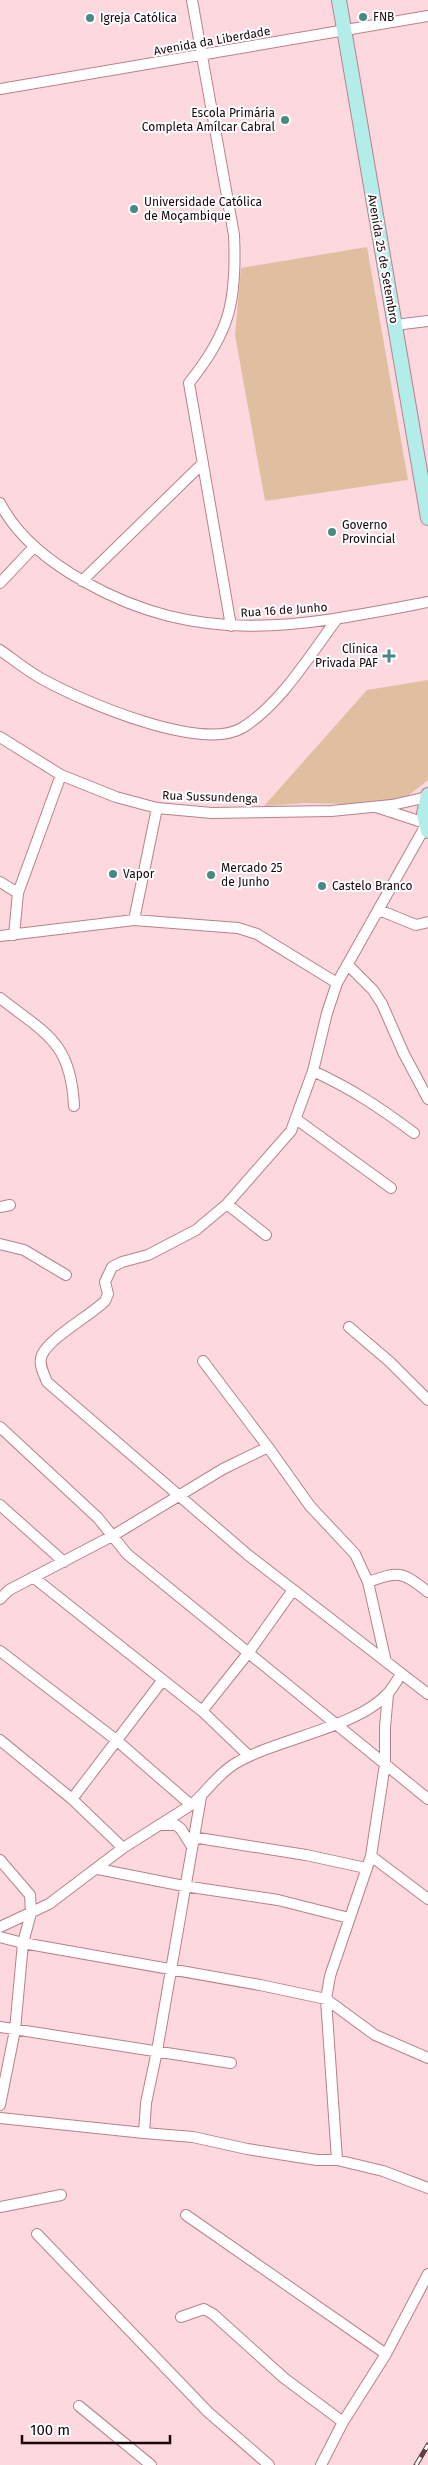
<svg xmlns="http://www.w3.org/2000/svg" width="428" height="2465" font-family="'Fira Sans',sans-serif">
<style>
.green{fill:#dfbf9f}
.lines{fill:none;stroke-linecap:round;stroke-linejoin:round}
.street-casing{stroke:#b8808b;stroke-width:12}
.secondary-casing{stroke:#b8808b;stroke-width:16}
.street{stroke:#fff;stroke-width:10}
.secondary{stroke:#b2ede9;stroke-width:14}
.rail-casing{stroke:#5a4347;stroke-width:5}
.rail{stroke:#fff;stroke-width:3;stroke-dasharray:9;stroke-linecap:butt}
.poi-dot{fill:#458b84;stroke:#fff;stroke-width:2}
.labels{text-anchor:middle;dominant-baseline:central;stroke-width:4;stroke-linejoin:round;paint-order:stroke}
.poi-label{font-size:12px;fill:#18060a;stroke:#fff;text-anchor:start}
.street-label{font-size:12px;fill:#18060a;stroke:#fff}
</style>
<rect width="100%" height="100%" fill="#fdd8de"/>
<path class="green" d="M 367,247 L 408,480 L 265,501 L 235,335 L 241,268 Z
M 428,680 L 428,780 L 400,802 L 386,805 L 305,803 L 264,806 L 367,690 Z"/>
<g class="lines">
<g class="street-casing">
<path id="street" d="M 192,0 L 234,235 C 237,301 230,332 189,383 L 231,626
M 0,89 L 428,16
M 395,325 L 428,321
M 0,503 C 18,538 51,563 85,582 C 202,648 303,626 428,602
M 82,581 L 203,463
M 0,583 L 34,547
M 0,650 C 14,660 29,672 44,680 C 84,702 201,752 242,728 C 280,705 310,655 337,619
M 0,737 L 61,775 L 116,797 L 157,808 L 212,813 L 331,811 L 392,805 L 427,797
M 376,807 L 425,823
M 426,825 L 337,983 L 327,1013 L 313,1071 L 291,1131 L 227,1204 L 196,1230 L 148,1255 L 122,1262 L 112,1267 L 105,1282 L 108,1294 L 105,1301 C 90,1316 49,1338 42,1355 C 38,1364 44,1374 47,1382 L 248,1555 L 428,1694
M 0,882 L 18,893
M 379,910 L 416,925 L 428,922
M 134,920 L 238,928 L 257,934 L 337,983
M 14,935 L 18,893 L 61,775
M 0,936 L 134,920 L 157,808
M 348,965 L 373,990 L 382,1004 L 404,1054 L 428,1099
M 0,998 C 46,1034 71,1042 74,1106
M 313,1071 C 352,1089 379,1107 414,1133
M 296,1119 L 391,1188
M 227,1204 L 266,1235
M 0,1207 L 10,1205
M 0,1244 L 24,1250 L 66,1275
M 349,1327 L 390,1362 L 428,1400
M 203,1361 L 268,1447
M 0,1427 L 98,1518 L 127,1554 L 428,1799
M 0,1505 L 64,1562
M 33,1577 L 202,1711 L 249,1756
M 368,1582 C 400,1571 401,1571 428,1592
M 0,1599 L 9,1590 L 114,1535 L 223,1469 L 268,1447 L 310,1506 L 355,1554 L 368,1582 L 386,1662
M 0,1651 L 115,1739 L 191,1805
M 202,1711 L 249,1652 L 293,1590
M 0,1740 L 72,1799 L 123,1848
M 72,1799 L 162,1681
M 162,1825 L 176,1825 L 181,1829 L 191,1845
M 192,1837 L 306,1855 L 366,1868
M 371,1856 L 428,1899
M 0,1860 L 30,1895 L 31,1913 L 23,1943 L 15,2030 L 0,2105
M 98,1869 L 184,1886 L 278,1900 L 349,1918
M 0,1927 L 49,1904 L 123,1848 L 191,1805 C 207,1792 217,1774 236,1763 C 276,1739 359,1727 388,1693 C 393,1688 397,1680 401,1674
M 0,1937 L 23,1943 L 260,1985 L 326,1999 L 375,2035 L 428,2058
M 0,2027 L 231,2063
M 0,2118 L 144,2133 L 146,2103 L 157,2051 L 201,1797
M 144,2133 L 193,2137 L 247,2149 L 317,2160 L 337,2160 L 383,2171 L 428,2188
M 337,2160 L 326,1999 L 330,1976 L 371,1856 L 385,1764 L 385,1727 L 388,1694
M 0,2207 L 61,2195
M 186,2215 L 386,2354
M 37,2234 L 208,2412 L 269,2465
M 181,2317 L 204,2309 L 213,2314 L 284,2378 L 343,2422
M 79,2406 L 151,2465
M 321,2465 L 343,2422 L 386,2354 L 428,2274"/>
</g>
<g class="secondary-casing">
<path id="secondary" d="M 339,0 L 428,518
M 428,795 L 424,814 L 428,831"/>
</g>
<use href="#street" class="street"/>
<use href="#secondary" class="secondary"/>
<g class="rail-casing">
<path id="rail" d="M 416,2465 L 428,2445"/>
</g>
<use href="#rail" class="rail"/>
</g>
<g class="poi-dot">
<circle cx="363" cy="17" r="5"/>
<circle cx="90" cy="18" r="5"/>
<circle cx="285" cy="120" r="5"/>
<circle cx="134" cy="209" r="5"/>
<circle cx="332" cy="532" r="5"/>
<path d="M386.5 648.5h5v5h5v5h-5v5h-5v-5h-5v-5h5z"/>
<circle cx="113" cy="874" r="5"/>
<circle cx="211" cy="875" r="5"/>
<circle cx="322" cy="886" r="5"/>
</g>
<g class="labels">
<g class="poi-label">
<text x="373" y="17">FNB</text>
<text x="100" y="18">Igreja Católica</text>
<text x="275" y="113" text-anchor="end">Escola Primária<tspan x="275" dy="14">Completa Amílcar Cabral</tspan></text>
<text x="144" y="202">Universidade Católica<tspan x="144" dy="14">de Moçambique</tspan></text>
<text x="342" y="525">Governo<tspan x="342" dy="14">Provincial</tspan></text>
<text x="378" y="649" text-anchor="end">Clínica<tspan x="378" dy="14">Privada PAF</tspan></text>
<text x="221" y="868">Mercado 25<tspan x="221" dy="14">de Junho</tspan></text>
<text x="123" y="874">Vapor</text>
<text x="332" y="886">Castelo Branco</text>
</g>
<g class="street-label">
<text transform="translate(212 41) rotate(-10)">Avenida da Liberdade</text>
<text transform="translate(383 259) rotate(80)">Avenida 25 de Setembro</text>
<text transform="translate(284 610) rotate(-4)">Rua 16 de Junho</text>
<text transform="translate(210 797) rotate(2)">Rua Sussundenga</text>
</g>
</g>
<path d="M22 2435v8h148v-8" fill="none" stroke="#18060a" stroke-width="2.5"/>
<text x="30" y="2435" font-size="15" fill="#18060a" stroke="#ffffff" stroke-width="4" paint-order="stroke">100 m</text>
</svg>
